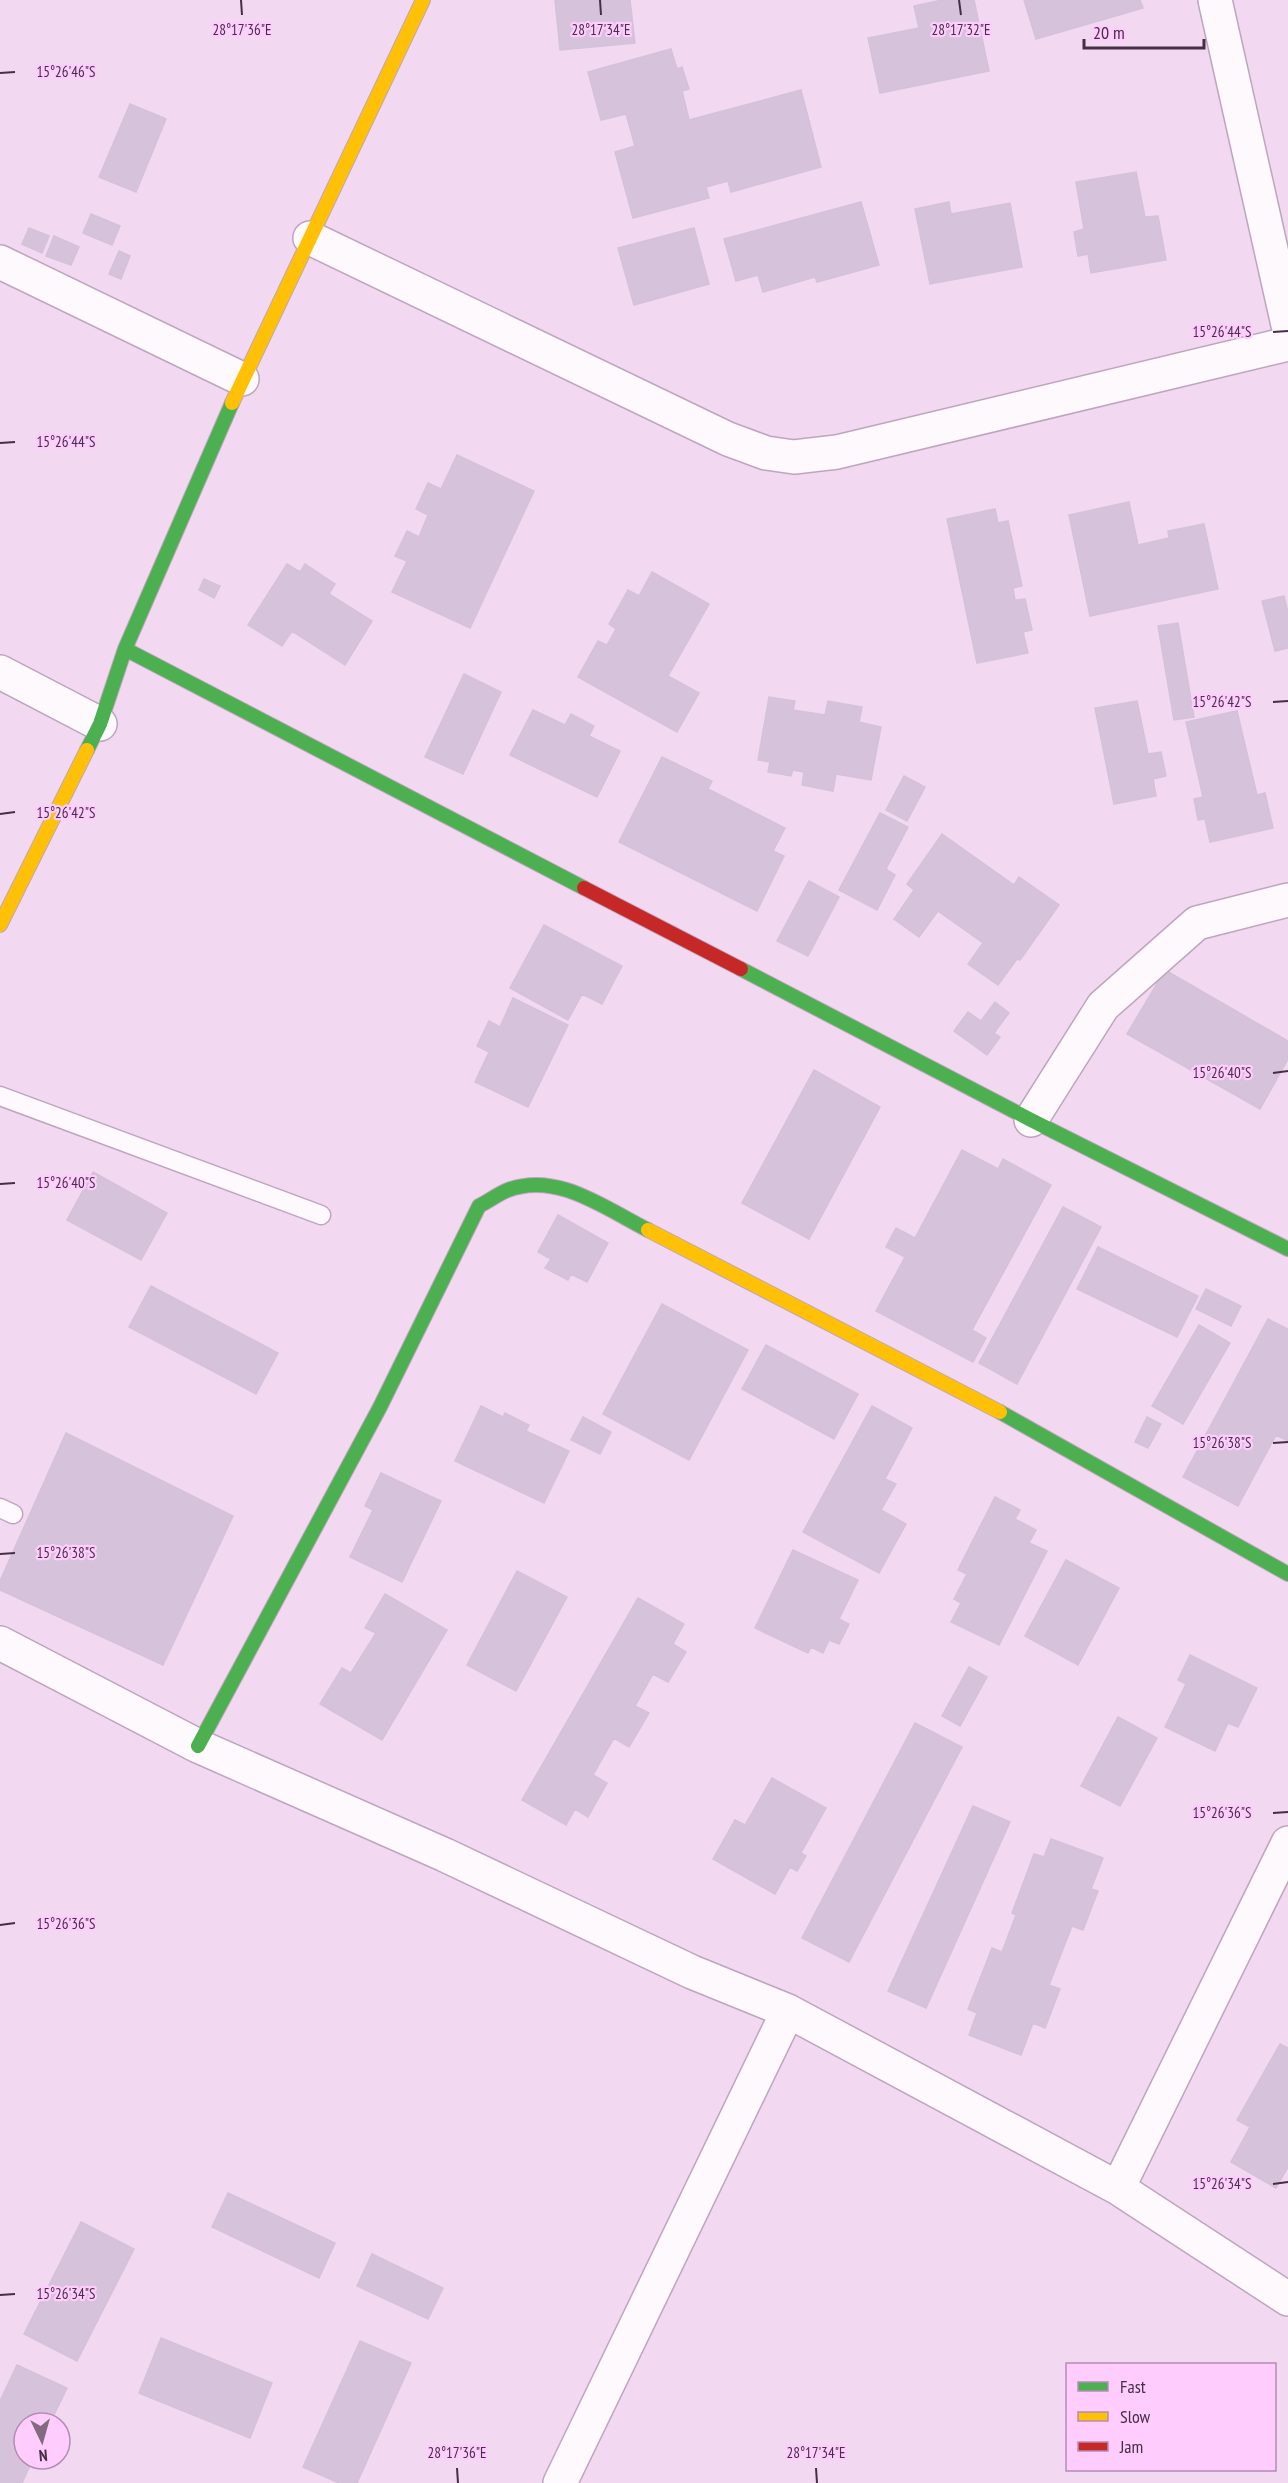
<svg xmlns="http://www.w3.org/2000/svg" width="1288" height="2483" font-family="'PT Sans Narrow',sans-serif">
<style>
.building{fill:#d6c2db;stroke:#d4c1da;stroke-width:1.5}
.lines{fill:none;stroke-linecap:round;stroke-linejoin:round}
.lane-casing{stroke:#bda6bd;stroke-width:21}
.street-casing{stroke:#bda6bd;stroke-width:36}
.fast-casing{stroke:#bda6bd;stroke-width:16}
.slow-casing{stroke:#bda6bd;stroke-width:16}
.jam-casing{stroke:#bda6bd;stroke-width:16}
.lane{stroke:#fdf9fd;stroke-width:18}
.street{stroke:#fdf9fd;stroke-width:33}
.fast{stroke:#4caf50;stroke-width:14}
.slow{stroke:#ffc107;stroke-width:14}
.jam{stroke:#c62828;stroke-width:14}
.ticks{fill:none;stroke:#462e46;stroke-width:2}
.ticks-label{font-size:15px;text-anchor:middle;fill:#462e46;stroke:#fecdfd;stroke-width:4.5;stroke-linejoin:round;paint-order:stroke}
</style>
<rect width="100%" height="100%" fill="#f3d8f2"/>
<path class="building" d="M 555,0 L 630,0 L 635,43 L 560,50 Z
M 942,0 L 974,0 L 989,71 L 880,93 L 868,38 L 919,28 L 914,6 Z
M 1024,0 L 1140,0 L 1143,8 L 1036,39 Z
M 671,49 L 677,69 L 682,67 L 689,89 L 682,91 L 689,120 L 801,90 L 821,167 L 731,192 L 728,181 L 706,187 L 709,198 L 633,218 L 615,152 L 635,146 L 626,114 L 601,120 L 588,72 Z
M 130,104 L 166,119 L 136,192 L 99,177 Z
M 1136,172 L 1145,217 L 1158,216 L 1166,260 L 1091,273 L 1088,254 L 1078,256 L 1074,232 L 1084,229 L 1076,182 Z
M 861,202 L 879,265 L 817,282 L 815,277 L 763,292 L 758,275 L 736,281 L 724,239 Z
M 949,202 L 951,214 L 1010,203 L 1022,267 L 930,284 L 915,209 Z
M 91,214 L 120,226 L 112,245 L 83,233 Z
M 29,228 L 49,236 L 42,253 L 22,244 Z
M 694,228 L 709,284 L 634,305 L 618,248 Z
M 54,236 L 79,247 L 71,265 L 46,256 Z
M 119,251 L 130,256 L 121,279 L 109,274 Z
M 457,455 L 534,491 L 470,628 L 392,592 L 407,561 L 395,556 L 407,531 L 419,537 L 428,515 L 416,509 L 428,483 L 441,489 Z
M 1129,502 L 1138,545 L 1169,538 L 1168,531 L 1204,524 L 1218,589 L 1090,616 L 1069,515 Z
M 995,509 L 998,523 L 1008,521 L 1022,586 L 1013,588 L 1015,600 L 1025,599 L 1032,630 L 1023,632 L 1028,653 L 977,663 L 947,519 Z
M 287,564 L 300,572 L 305,564 L 335,584 L 329,594 L 372,621 L 345,665 L 292,631 L 282,646 L 248,625 Z
M 652,572 L 709,604 L 668,676 L 699,693 L 677,732 L 578,677 L 598,641 L 607,645 L 616,629 L 609,624 L 628,590 L 639,596 Z
M 204,579 L 220,586 L 214,598 L 199,590 Z
M 1284,596 L 1288,612 L 1288,648 L 1275,651 L 1262,601 Z
M 1178,623 L 1194,717 L 1174,720 L 1158,626 Z
M 464,674 L 501,692 L 463,774 L 425,757 Z
M 769,697 L 795,701 L 793,710 L 825,715 L 828,701 L 862,707 L 859,722 L 881,727 L 871,780 L 836,774 L 833,791 L 802,785 L 804,772 L 793,770 L 791,776 L 768,772 L 770,762 L 758,760 Z
M 1137,701 L 1148,754 L 1161,752 L 1166,776 L 1153,779 L 1156,796 L 1114,804 L 1095,708 Z
M 533,710 L 565,725 L 571,714 L 594,726 L 589,736 L 620,751 L 597,797 L 510,755 Z
M 1237,711 L 1257,795 L 1265,793 L 1273,828 L 1210,842 L 1205,819 L 1198,820 L 1194,799 L 1203,797 L 1186,722 Z
M 662,757 L 712,781 L 708,789 L 785,828 L 773,851 L 784,856 L 757,911 L 619,842 Z
M 904,776 L 925,787 L 907,821 L 886,810 Z
M 880,813 L 908,827 L 886,869 L 895,875 L 877,910 L 839,890 Z
M 942,834 L 1014,885 L 1019,877 L 1059,905 L 1020,960 L 1017,959 L 998,985 L 968,964 L 983,943 L 938,911 L 919,937 L 894,919 L 914,890 L 907,884 Z
M 809,881 L 839,897 L 808,956 L 777,941 Z
M 544,925 L 622,966 L 602,1004 L 582,994 L 568,1020 L 510,988 Z
M 1165,970 L 1288,1041 L 1288,1059 L 1260,1109 L 1127,1034 Z
M 513,998 L 568,1025 L 528,1107 L 475,1082 L 489,1052 L 477,1046 L 489,1021 L 500,1027 Z
M 995,1002 L 1009,1013 L 994,1033 L 1000,1037 L 987,1055 L 954,1031 L 968,1012 L 981,1021 Z
M 814,1070 L 880,1107 L 809,1239 L 742,1203 Z
M 962,1150 L 998,1169 L 1003,1159 L 1051,1185 L 972,1330 L 986,1338 L 973,1362 L 876,1311 L 905,1257 L 886,1247 L 896,1228 L 915,1238 Z
M 93,1172 L 167,1213 L 141,1260 L 67,1220 Z
M 1063,1207 L 1101,1227 L 1017,1384 L 979,1363 Z
M 558,1215 L 608,1243 L 587,1282 L 571,1274 L 568,1280 L 545,1268 L 551,1259 L 538,1252 Z
M 1098,1247 L 1198,1296 L 1177,1337 L 1077,1289 Z
M 151,1286 L 278,1353 L 256,1394 L 129,1327 Z
M 1206,1289 L 1241,1306 L 1231,1326 L 1196,1309 Z
M 662,1304 L 748,1350 L 689,1460 L 603,1414 Z
M 1268,1319 L 1288,1329 L 1288,1441 L 1276,1435 L 1238,1506 L 1183,1477 Z
M 1199,1325 L 1230,1343 L 1183,1424 L 1152,1406 Z
M 766,1345 L 858,1394 L 834,1439 L 742,1389 Z
M 481,1406 L 503,1417 L 505,1413 L 529,1425 L 526,1431 L 569,1451 L 544,1503 L 455,1461 Z
M 872,1406 L 912,1428 L 885,1479 L 896,1484 L 881,1510 L 906,1524 L 879,1573 L 803,1532 Z
M 583,1417 L 611,1432 L 600,1454 L 571,1440 Z
M 1147,1417 L 1161,1424 L 1148,1448 L 1135,1442 Z
M 66,1433 L 233,1516 L 163,1665 L 0,1590 L 0,1581 Z
M 381,1473 L 441,1501 L 402,1582 L 350,1557 L 373,1510 L 365,1506 Z
M 995,1497 L 1020,1510 L 1015,1519 L 1036,1530 L 1029,1543 L 1047,1551 L 999,1645 L 951,1622 L 961,1603 L 954,1599 L 967,1574 L 958,1570 Z
M 793,1550 L 858,1580 L 839,1619 L 849,1624 L 839,1644 L 829,1640 L 823,1653 L 811,1647 L 808,1653 L 755,1628 Z
M 1066,1560 L 1119,1588 L 1078,1665 L 1025,1636 Z
M 517,1571 L 567,1597 L 516,1691 L 467,1665 Z
M 385,1594 L 447,1630 L 382,1740 L 320,1704 L 342,1668 L 351,1673 L 376,1633 L 365,1628 Z
M 638,1598 L 684,1624 L 673,1644 L 686,1652 L 668,1682 L 653,1674 L 635,1706 L 649,1713 L 629,1747 L 614,1738 L 593,1775 L 607,1783 L 588,1817 L 575,1809 L 566,1825 L 522,1800 Z
M 1190,1655 L 1257,1688 L 1238,1727 L 1228,1723 L 1215,1751 L 1165,1727 L 1186,1684 L 1178,1680 Z
M 969,1667 L 987,1677 L 960,1726 L 942,1716 Z
M 1118,1717 L 1157,1738 L 1120,1806 L 1081,1786 Z
M 915,1723 L 962,1747 L 849,1962 L 802,1938 Z
M 772,1778 L 826,1808 L 801,1853 L 806,1856 L 797,1871 L 790,1867 L 775,1894 L 713,1859 L 735,1820 L 745,1825 Z
M 973,1806 L 1010,1822 L 926,2008 L 888,1991 Z
M 1051,1839 L 1103,1858 L 1091,1889 L 1098,1891 L 1083,1930 L 1072,1926 L 1049,1985 L 1060,1989 L 1045,2028 L 1033,2023 L 1021,2055 L 969,2035 L 977,2013 L 968,2009 L 992,1948 L 1002,1952 L 1016,1915 L 1012,1913 L 1034,1854 L 1044,1857 Z
M 1280,2044 L 1288,2048 L 1288,2167 L 1276,2188 L 1231,2162 L 1250,2127 L 1237,2120 Z
M 228,2193 L 335,2243 L 319,2278 L 212,2227 Z
M 81,2222 L 134,2249 L 77,2361 L 24,2334 Z
M 372,2254 L 443,2288 L 428,2319 L 357,2286 Z
M 161,2338 L 272,2383 L 250,2438 L 139,2393 Z
M 360,2341 L 411,2363 L 357,2483 L 339,2483 L 303,2467 Z
M 17,2365 L 67,2388 L 50,2423 L 24,2423 L 24,2459 L 33,2459 L 22,2483 L 0,2483 L 0,2401 Z"/>
<g class="lines">
<g class="lane-casing">
<path id="lane" d="M 0,1096 L 321,1215
M 0,1508 L 13,1514"/>
</g>
<g class="street-casing">
<path id="street" d="M 1215,0 L 1288,325
M 310,238 L 728,439 L 766,453 L 794,457 L 837,452 L 1288,344
M 0,262 L 242,379
M 0,672 L 100,724
M 1031,1120 L 1103,1006 L 1197,923 L 1288,900
M 0,1643 L 198,1746 L 445,1855 L 692,1972 L 788,2011 L 1118,2188
M 1288,1843 L 1118,2188 L 1288,2299
M 560,2483 L 788,2011"/>
</g>
<g class="fast-casing">
<path id="fast" d="M 125,649 L 584,888
M 87,750 L 100,724 L 125,649 L 232,403
M 741,969 L 1031,1120 L 1288,1249
M 1000,1412 L 1288,1574
M 198,1746 L 380,1407 L 479,1206 C 489,1201 498,1194 508,1190 C 557,1171 606,1209 648,1230"/>
</g>
<g class="slow-casing">
<path id="slow" d="M 232,403 L 423,0
M 0,925 L 87,750
M 648,1230 L 1000,1412"/>
</g>
<g class="jam-casing">
<path id="jam" d="M 584,888 L 741,969"/>
</g>
<use href="#lane" class="lane"/>
<use href="#street" class="street"/>
<use href="#fast" class="fast"/>
<use href="#slow" class="slow"/>
<use href="#jam" class="jam"/>
</g>
<path class="ticks" d="M 241,0 L 242,15M 600,0 L 601,15M 959,0 L 961,15M 0,73 L 15,72M 1273,332 L 1288,331M 0,443 L 15,442M 1273,702 L 1288,701M 0,814 L 15,812M 1273,1073 L 1288,1071M 0,1184 L 15,1183M 1273,1443 L 1288,1442M 0,1554 L 15,1553M 1273,1813 L 1288,1812M 0,1925 L 15,1923M 1273,2184 L 1288,2182M 0,2295 L 15,2294M 457,2468 L 458,2483M 816,2468 L 817,2483"/>
<g class="ticks-label">
<text x="242" y="35">28°17'36"E</text>
<text x="601" y="35">28°17'34"E</text>
<text x="961" y="35">28°17'32"E</text>
<text x="66" y="77">15°26'46"S</text>
<text x="1222" y="337">15°26'44"S</text>
<text x="66" y="447">15°26'44"S</text>
<text x="1222" y="707">15°26'42"S</text>
<text x="66" y="818">15°26'42"S</text>
<text x="1222" y="1078">15°26'40"S</text>
<text x="66" y="1188">15°26'40"S</text>
<text x="1222" y="1448">15°26'38"S</text>
<text x="66" y="1558">15°26'38"S</text>
<text x="1222" y="1818">15°26'36"S</text>
<text x="66" y="1929">15°26'36"S</text>
<text x="1222" y="2189">15°26'34"S</text>
<text x="66" y="2299">15°26'34"S</text>
<text x="457" y="2458">28°17'36"E</text>
<text x="816" y="2458">28°17'34"E</text>
</g>
<rect x="1066" y="2363" width="210" height="108" fill="#fecdfd" stroke="#b48db4" stroke-width="1.5"/>
<rect x="1078" y="2382" width="30" height="9" fill="#4caf50" stroke="#b48db4" stroke-width="1.5"/>
<text x="1120" y="2393" font-size="18" fill="#462e46">Fast</text>
<rect x="1078" y="2412" width="30" height="9" fill="#ffc107" stroke="#b48db4" stroke-width="1.5"/>
<text x="1120" y="2423" font-size="18" fill="#462e46">Slow</text>
<rect x="1078" y="2442" width="30" height="9" fill="#c62828" stroke="#b48db4" stroke-width="1.5"/>
<text x="1120" y="2453" font-size="18" fill="#462e46">Jam</text>
<g transform="translate(42 2441) rotate(175)"><circle r="28" fill="#fecdfd" stroke="#b48db4" stroke-width="1.5"/>
<path d="M0-4.5L10 22L0 15L-10 22Z" fill="#836a82"/>
<text y="-9" font-size="16" font-weight="bold" text-anchor="middle" fill="#462e46">N</text>
</g>
<path d="M1084 39v9h120v-9" fill="none" stroke="#462e46" stroke-width="3"/>
<text x="1093" y="39" font-size="18" fill="#462e46" stroke="#fecdfd" stroke-width="4.5" paint-order="stroke">20 m</text>
</svg>
